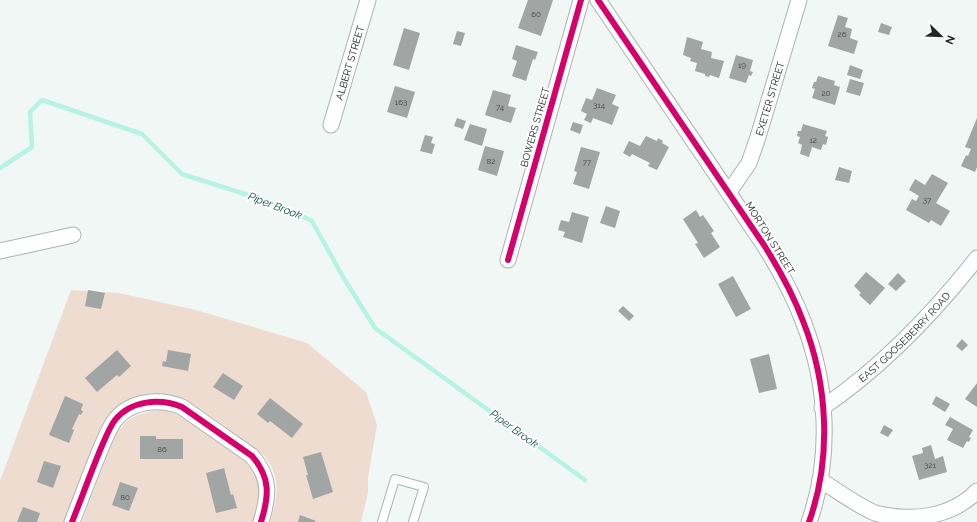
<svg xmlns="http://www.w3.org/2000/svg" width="977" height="522" font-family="Raleway,sans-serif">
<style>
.green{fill:#efdcd0}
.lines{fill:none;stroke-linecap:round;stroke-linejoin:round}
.stream{stroke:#b7f3e2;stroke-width:4.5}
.building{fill:#a1a6a4}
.service-casing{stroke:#aeb3b1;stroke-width:10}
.minor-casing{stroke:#aeb3b1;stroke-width:17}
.service{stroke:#fdfefe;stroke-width:8}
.minor{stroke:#fdfefe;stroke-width:15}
.cycleway-casing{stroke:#fff;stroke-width:8}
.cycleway{stroke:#d6006c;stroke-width:6}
.labels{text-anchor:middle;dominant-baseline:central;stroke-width:4;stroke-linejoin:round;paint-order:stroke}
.number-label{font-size:8px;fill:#414644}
.street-label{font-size:10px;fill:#212624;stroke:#fff}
.water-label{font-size:11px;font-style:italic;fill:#034d3f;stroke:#fff}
</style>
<rect width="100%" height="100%" fill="#f0f7f5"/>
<path class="green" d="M 71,290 L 119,293 L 196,310 L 307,343 L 366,392 L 377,425 L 368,477 L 368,493 L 361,522 L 270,522 C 275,506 280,488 273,471 C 272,467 269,462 266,458 C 261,452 254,447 247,443 C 226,427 190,398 164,394 C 146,391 126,399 113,411 C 99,424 94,445 88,462 C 80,482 73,502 65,522 L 0,522 L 0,481 Z
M 162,410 C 168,412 174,413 180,416 C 192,423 249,461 255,471 C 264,487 259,506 253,522 L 82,522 L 113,439 C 125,418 138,412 162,410 Z"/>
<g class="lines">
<path class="stream" d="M 0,168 L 32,147 L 30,112 L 42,100 L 142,134 L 182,174 L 279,205 L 312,221 L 343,277 L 375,328 L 585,480"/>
</g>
<path class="building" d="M 528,0 L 553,0 L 541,36 L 518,28 Z
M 838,15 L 848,18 L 845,27 L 852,29 L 850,38 L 858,41 L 854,54 L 828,46 Z
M 881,23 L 892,27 L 889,35 L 878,32 Z
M 404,28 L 420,33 L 409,70 L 393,65 Z
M 457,31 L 465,33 L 461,46 L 453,44 Z
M 687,37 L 703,42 L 701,49 L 712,52 L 711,58 L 724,61 L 719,78 L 710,75 L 709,77 L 705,76 L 705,74 L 695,71 L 697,63 L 690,61 L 691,58 L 683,55 Z
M 516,45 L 538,52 L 535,60 L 533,59 L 526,81 L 512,76 L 517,61 L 512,59 Z
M 736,55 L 753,60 L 750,71 L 753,72 L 751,76 L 749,75 L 746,83 L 729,78 Z
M 850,65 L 863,70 L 860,79 L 847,75 Z
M 818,76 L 835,81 L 834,85 L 840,87 L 835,105 L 812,98 L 815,89 L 812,88 L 814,82 L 816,82 Z
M 850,79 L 864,83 L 860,96 L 846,92 Z
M 395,86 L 415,92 L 407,118 L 387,112 Z
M 597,88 L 616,95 L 612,104 L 619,107 L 612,125 L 593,118 L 591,123 L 584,120 L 587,114 L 581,111 L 586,98 L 592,100 Z
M 493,90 L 511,95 L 508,106 L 516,108 L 511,123 L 485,115 Z
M 457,118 L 466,121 L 463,129 L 454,126 Z
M 977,118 L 977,167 L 975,172 L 961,166 L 966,155 L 968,156 L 971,149 L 965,147 Z
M 573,122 L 583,125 L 580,134 L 570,130 Z
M 470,124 L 487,129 L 482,146 L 464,140 Z
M 803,124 L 827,131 L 825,136 L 828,137 L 826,145 L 823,144 L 821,150 L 812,147 L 809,157 L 800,154 L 802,145 L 798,143 L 800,137 L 797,136 L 798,131 L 801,131 Z
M 425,135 L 433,137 L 431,143 L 435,144 L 432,154 L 420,151 Z
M 646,136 L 657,141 L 658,138 L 663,141 L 662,143 L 669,147 L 657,170 L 648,166 L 650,163 L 632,154 L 630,157 L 623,153 L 629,141 L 640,146 Z
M 485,146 L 504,151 L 497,176 L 478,170 Z
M 581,147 L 600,152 L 589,189 L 573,184 L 577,172 L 574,171 Z
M 839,167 L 852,171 L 849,183 L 835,180 Z
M 932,174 L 948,183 L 936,203 L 950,211 L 941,226 L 931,220 L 929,223 L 906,210 L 912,199 L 916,201 L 919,196 L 909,190 L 915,179 L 925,185 Z
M 606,206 L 620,211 L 615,228 L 600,223 Z
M 696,210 L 700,217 L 703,215 L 714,231 L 711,233 L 720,247 L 704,258 L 695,244 L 698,243 L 683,219 Z
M 572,212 L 589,217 L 582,243 L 563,237 L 565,232 L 558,230 L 561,220 L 569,222 Z
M 866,272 L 885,288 L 870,305 L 859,295 L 861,293 L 854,286 Z
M 898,273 L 906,281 L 896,291 L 888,284 Z
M 733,276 L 751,309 L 736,317 L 718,284 Z
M 88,290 L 105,293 L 101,309 L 85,306 Z
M 623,306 L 634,316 L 629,321 L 618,311 Z
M 962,339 L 968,345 L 962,351 L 956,346 Z
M 117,350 L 131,366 L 119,377 L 117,375 L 97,392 L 85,378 Z
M 168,350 L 191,354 L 188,371 L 162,366 L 163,361 L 166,362 Z
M 769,354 L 777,389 L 759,393 L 750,359 Z
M 223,373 L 243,386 L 234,400 L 213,387 Z
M 977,383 L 977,407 L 965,399 Z
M 65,396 L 83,404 L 81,410 L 83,411 L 81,415 L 79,414 L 72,429 L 74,430 L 69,443 L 49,435 Z
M 936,396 L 950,404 L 945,412 L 932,404 Z
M 270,398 L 303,424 L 292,438 L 270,421 L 268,423 L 257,414 Z
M 950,417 L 973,430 L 969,437 L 971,438 L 969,442 L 967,441 L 963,448 L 947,440 L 953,429 L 945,425 Z
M 884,425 L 893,430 L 888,437 L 880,433 Z
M 140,436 L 156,436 L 156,439 L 183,439 L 183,459 L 140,459 Z
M 931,445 L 935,459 L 943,456 L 947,472 L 919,480 L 912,456 L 923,453 L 922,448 Z
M 321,452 L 333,492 L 313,499 L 306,475 L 308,475 L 303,457 Z
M 44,461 L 61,466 L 53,488 L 37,482 Z
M 224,468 L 231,495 L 233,494 L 237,508 L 216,513 L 206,473 Z
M 120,482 L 138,488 L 129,511 L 112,505 Z
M 23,507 L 40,513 L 37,522 L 17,522 Z
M 300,515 L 316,521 L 315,522 L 298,522 Z"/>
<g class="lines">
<g class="service-casing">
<path id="service" d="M 382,522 L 395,479 L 424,487 L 413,522"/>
</g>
<g class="minor-casing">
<g id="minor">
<path d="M 598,0 L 764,245 C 779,269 793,294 803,321 C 828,384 832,458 809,522"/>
<path id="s1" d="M 331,125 L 368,0"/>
<path id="s2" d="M 729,192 L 749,163 L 758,137 L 799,0"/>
<path d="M 0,251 L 73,235"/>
<path d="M 508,260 L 581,0"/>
<path id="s3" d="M 822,408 C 882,367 933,314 977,258"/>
<path d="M 820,480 C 838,491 856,505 875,513 C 911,522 951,518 977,491"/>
<path d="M 72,522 C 82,497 91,472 101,448 C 105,439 109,428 115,420 C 131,400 160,398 182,407 L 252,456 C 271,478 269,496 261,522"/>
</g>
</g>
<use href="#service" class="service"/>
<use href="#minor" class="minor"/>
<g class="cycleway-casing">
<path id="cycleway" d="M 598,0 L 764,245 C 779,269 793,294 803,321 C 828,384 832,458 809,522
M 508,260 L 581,0
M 72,522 C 82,497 91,472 101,448 C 105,439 109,428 115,420 C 131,400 160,398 182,407 L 252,456 C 271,478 269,496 261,522"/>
</g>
<use href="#cycleway" class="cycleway"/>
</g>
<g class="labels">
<g class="number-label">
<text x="536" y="14">60</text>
<text x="842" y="34">26</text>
<text x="742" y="65">19</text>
<text x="826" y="93">20</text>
<text x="401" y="102">163</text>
<text x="599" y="105">314</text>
<text x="500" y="107">74</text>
<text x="813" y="140">12</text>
<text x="491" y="161">82</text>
<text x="587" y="162">77</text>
<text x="927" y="200">37</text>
<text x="162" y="449">86</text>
<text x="930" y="465">321</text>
<text x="125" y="497">80</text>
</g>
<g class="street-label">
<text stroke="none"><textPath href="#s1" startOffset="65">ALBERT STREET</textPath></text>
<text stroke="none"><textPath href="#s2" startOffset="103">EXETER STREET</textPath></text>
<text transform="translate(535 127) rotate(-74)">BOWERS STREET</text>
<text transform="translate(770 238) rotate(58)">MORTON STREET</text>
<text stroke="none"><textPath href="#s3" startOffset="109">EAST GOOSEBERRY ROAD</textPath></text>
</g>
<g class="water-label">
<text transform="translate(275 206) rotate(21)">Piper Brook</text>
<text transform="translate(514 429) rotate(36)">Piper Brook</text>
</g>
</g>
<g transform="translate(941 36) rotate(113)" stroke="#ffffff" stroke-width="3" paint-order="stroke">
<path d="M0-3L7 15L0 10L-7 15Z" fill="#212624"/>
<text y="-6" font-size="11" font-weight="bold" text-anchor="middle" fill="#212624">N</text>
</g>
</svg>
